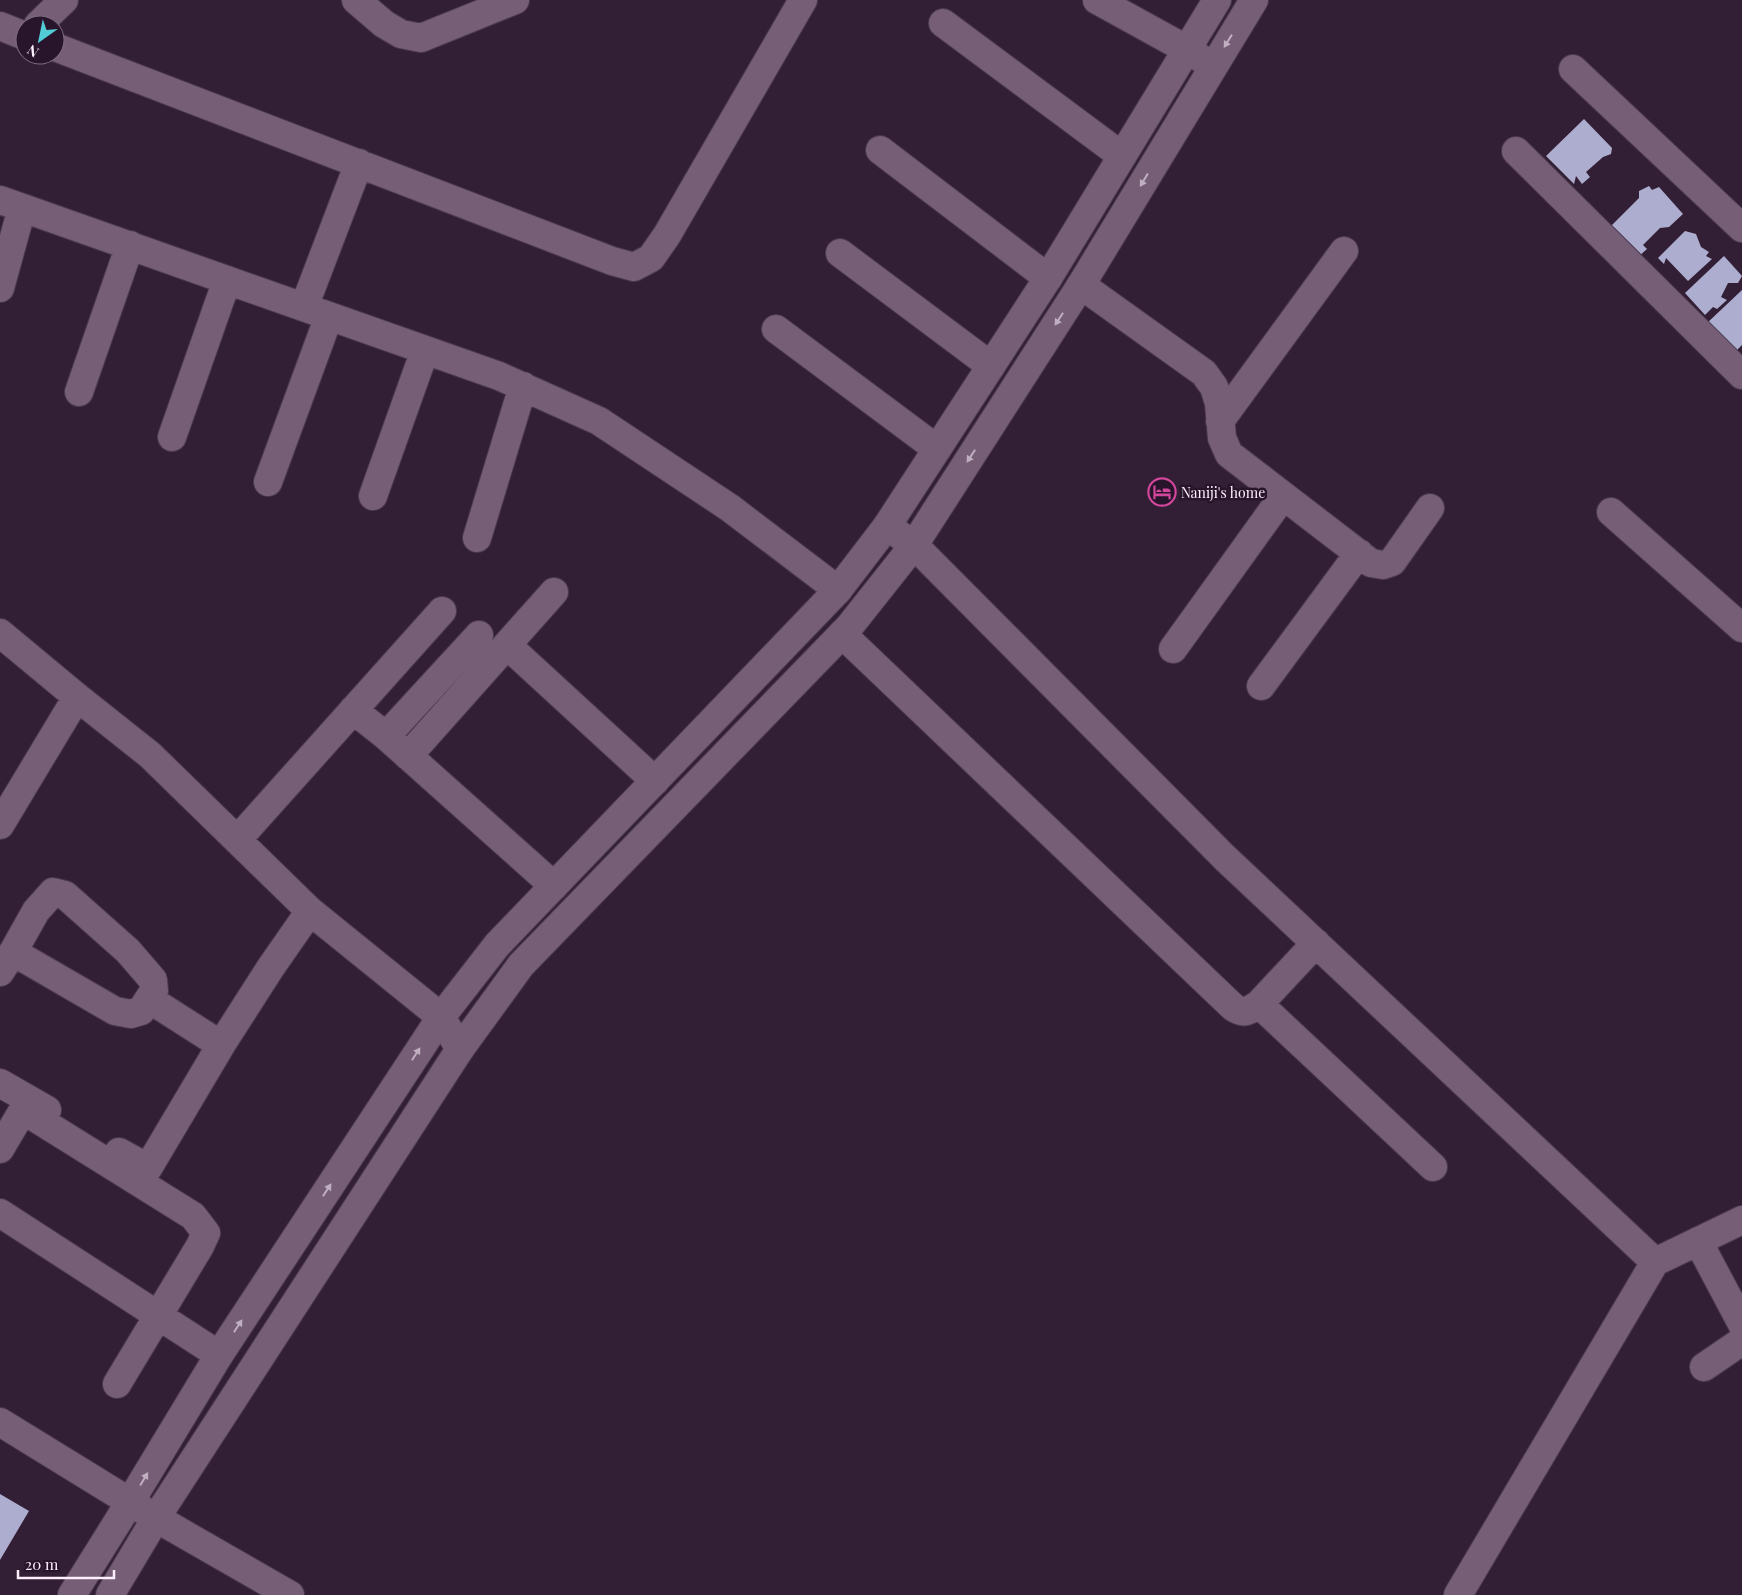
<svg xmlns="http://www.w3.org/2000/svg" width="1742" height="1595" font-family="'Playfair Display',serif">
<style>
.building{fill:#adadd0}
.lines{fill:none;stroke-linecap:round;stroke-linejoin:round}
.street-casing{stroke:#4c3a4e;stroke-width:30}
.secondary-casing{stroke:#4c3a4e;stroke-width:30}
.street{stroke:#765e77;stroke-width:28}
.secondary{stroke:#765e77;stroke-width:28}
.oneway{fill:#c0aec1}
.labels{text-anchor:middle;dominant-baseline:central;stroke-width:5;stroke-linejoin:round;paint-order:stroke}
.poi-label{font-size:14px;fill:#fdeffe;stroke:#29152b;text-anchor:start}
</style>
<rect width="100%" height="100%" fill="#331f35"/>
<path class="building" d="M 1584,119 L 1612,148 L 1611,154 L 1603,157 L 1586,172 L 1590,177 L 1582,184 L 1576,176 L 1574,184 L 1546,156 Z
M 1649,186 L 1652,190 L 1659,187 L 1683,214 L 1669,227 L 1660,228 L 1643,245 L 1647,249 L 1638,257 L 1609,228 L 1639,198 L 1639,191 Z
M 1685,231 L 1696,234 L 1701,247 L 1709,252 L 1706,256 L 1712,259 L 1688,281 L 1666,258 L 1664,264 L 1658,258 Z
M 1724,256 L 1742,276 L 1738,283 L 1728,283 L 1721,297 L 1727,300 L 1717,309 L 1713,307 L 1705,315 L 1685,293 Z
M 1742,290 L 1742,345 L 1737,350 L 1725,344 L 1706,324 Z
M 0,1494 L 29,1511 L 0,1560 Z"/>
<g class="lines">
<g class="street-casing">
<path id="street" d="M 356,0 L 384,24 L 401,34 L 421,38 L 515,0
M 1097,0 L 1186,49 L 1213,66
M 943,23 L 1122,156
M 38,25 L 64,0
M 0,26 L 25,36
M 55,47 L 612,261 L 634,267 L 651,258 L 667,235 L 803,0
M 1573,69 L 1742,228
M 880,150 L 1048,278
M 1516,151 L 1742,375
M 0,200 L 499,376 L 599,421 L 730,508 L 838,590
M 840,253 L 991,366
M 1081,285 L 1204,373 L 1214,387 L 1219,403 L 1222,438 L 1229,454 L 1371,563 L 1383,565 L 1392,562 L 1430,508
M 0,288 L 22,208
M 304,307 L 359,163
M 776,329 L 937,449
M 79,392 L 130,245
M 1220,421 L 1344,251
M 172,437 L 227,280
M 268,482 L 329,316
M 373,496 L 425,350
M 1611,512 L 1742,628
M 887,526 L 914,545 L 1225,858 L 1655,1262 L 1458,1595
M 477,538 L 523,386
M 0,633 L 77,697 L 150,755 L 310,911 L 441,1017 L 460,1049
M 842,634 L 1233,1007 C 1245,1015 1248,1011 1259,1004 L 1316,943
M 507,645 L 655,781
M 1173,649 L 1283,496
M 1261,686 L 1359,553
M 353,710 L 386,736 L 554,886
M 386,736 L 479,635
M 408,756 L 554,592
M 0,825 L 77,697
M 237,840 L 442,611
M 0,972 L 13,952 L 36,911 L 53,892 L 65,895 L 128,951 L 153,980 L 154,991 L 141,1011 L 131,1014 L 115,1011 L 13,952
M 149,999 L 221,1045 L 271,967 L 310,911
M 1259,1004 L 1433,1167
M 0,1083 L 47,1110
M 0,1149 L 23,1110 L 193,1216 L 206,1233 L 200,1246 L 117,1384
M 119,1152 L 148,1168 L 221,1045
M 0,1213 L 219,1355
M 1698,1241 L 1742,1324
M 1655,1262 L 1742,1220
M 1704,1367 L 1742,1341
M 0,1422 L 156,1518 L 290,1595"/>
</g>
<g class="secondary-casing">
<path id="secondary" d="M 72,1595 L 130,1502 L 219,1355 L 441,1017 L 497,945 L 838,590 L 887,526 L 1048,278 L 1217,0
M 110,1595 L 156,1518 L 460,1049 L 521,965 L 849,627 L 914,545 L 1081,285 L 1254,0"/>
</g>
<use href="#street" class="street"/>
<use href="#secondary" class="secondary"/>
</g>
<defs><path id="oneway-solid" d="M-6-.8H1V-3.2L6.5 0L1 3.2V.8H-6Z" transform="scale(1.25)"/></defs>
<g class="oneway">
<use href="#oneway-solid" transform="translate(1228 41) rotate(122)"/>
<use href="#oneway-solid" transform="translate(1144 180) rotate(121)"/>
<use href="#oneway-solid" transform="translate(1059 319) rotate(123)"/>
<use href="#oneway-solid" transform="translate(971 456) rotate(123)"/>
<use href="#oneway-solid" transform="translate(416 1054) rotate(-57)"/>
<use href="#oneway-solid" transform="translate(327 1190) rotate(-57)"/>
<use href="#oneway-solid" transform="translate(238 1326) rotate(-57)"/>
<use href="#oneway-solid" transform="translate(144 1479) rotate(-59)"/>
</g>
<defs>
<g id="hotel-ring" transform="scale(1.4375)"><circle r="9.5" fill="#29152b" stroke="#d1479c" stroke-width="1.5"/><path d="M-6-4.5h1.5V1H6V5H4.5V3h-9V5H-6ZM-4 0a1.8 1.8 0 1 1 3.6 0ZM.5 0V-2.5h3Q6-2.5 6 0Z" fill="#d1479c"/></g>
</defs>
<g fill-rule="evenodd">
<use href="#hotel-ring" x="1162" y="492"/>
</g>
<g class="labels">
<g class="poi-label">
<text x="1181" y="492">Naniji's home</text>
</g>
</g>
<g transform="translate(40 40) rotate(213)"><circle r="24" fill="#29152b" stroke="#7e6c7f"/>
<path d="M0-4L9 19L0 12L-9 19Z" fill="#52ccd6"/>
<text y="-8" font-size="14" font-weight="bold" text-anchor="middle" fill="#fdeffe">N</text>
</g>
<path d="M18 1570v8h96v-8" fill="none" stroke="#fdeffe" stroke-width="2.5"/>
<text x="25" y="1570" font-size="15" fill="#fdeffe" stroke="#29152b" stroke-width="4" paint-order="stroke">20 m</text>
</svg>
